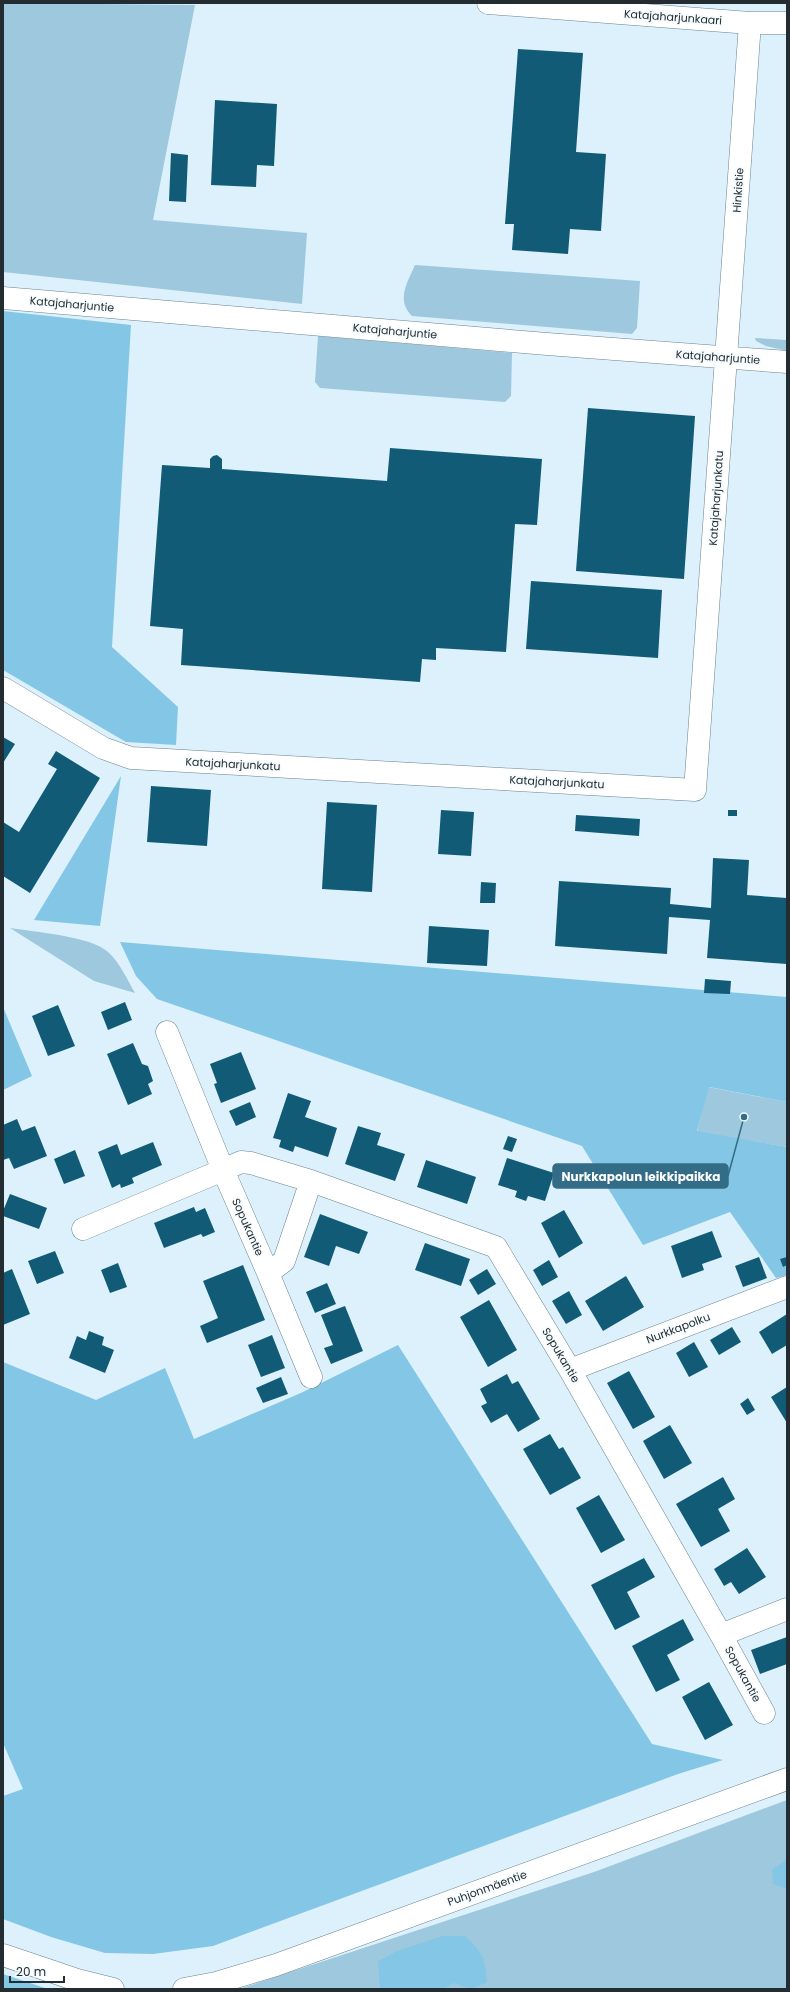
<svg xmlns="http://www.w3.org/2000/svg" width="790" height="1992" font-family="Poppins,sans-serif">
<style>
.green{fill:#9dc8dd}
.forest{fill:#84c6e6}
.building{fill:#115b77}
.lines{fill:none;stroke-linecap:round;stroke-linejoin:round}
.minor-casing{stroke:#6a838f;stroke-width:23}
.minor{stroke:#fff;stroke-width:22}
.labels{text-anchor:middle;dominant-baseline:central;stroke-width:4;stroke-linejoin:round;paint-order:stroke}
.street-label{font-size:11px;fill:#222c31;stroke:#f6fcfe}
.leader{fill:none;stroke:#336c86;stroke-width:1.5}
.callout-dot{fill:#336c86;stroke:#f6fcfe;stroke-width:1.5}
.callout{fill:#336c86;stroke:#336c86;stroke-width:1.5}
.callout-label{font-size:12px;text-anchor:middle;font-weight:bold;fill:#fff}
</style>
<rect width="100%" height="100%" fill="#dcf1fc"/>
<path class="green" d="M 3,3 L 195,5 L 153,220 L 307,233 L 302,304 L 3,272 Z
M 415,265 L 640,281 L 637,328 L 632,334 L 412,316 C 396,300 407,283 415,265 Z
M 318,336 L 512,353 L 511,396 L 505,402 L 320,388 L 315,382 Z
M 755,338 L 787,340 L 787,351 L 766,346 L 756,341 Z
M 10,928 C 34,932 91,936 108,952 C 120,963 127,979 135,993 L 94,981 Z
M 708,1087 L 787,1102 L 787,1147 L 697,1132 Z
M 787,1800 L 787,1989 L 239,1989 L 594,1872 Z"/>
<path class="forest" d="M 3,311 L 131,325 L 112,647 L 178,707 L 176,745 L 126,742 L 3,670 Z
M 121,776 L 100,926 L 34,920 Z
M 120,942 L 787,997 L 787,1102 L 709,1087 L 697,1131 L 787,1147 L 787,1275 L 776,1278 L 730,1212 L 643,1245 L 582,1146 L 157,999 L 136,976 Z
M 3,1007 L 32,1076 L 3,1090 Z
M 398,1345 L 652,1744 L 723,1760 L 678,1774 L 213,1946 L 153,1954 L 105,1953 L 51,1937 L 3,1919 L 3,1796 L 23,1789 L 3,1743 L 3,1362 L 96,1400 L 165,1368 L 194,1439 L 303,1392 Z
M 787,1859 L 787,1889 L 773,1884 L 772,1870 Z
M 443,1936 L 465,1936 C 483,1953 485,1958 487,1982 L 471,1989 L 454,1983 L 443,1989 L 380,1988 L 378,1961 L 397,1951 Z
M 3,1974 L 48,1989 L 3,1989 Z"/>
<path class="building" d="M 518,49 L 583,53 L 576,152 L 606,154 L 601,231 L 570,229 L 568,254 L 512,250 L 514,224 L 505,224 Z
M 215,100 L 277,104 L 274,166 L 257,165 L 256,187 L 211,185 Z
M 171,153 L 188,155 L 186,202 L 169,201 Z
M 588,408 L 695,416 L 684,579 L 576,571 Z
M 390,448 L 542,459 L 537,525 L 515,524 L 506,652 L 436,648 L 436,660 L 422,659 L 420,682 L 181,665 L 183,629 L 150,626 L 162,465 L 210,468 L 210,459 L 213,456 L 217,455 L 222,459 L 222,469 L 387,481 Z
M 531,581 L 662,590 L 658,658 L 526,649 Z
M 3,737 L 15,744 L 3,763 Z
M 56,751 L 100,778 L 30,893 L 3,876 L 3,822 L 19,832 L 57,769 L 48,764 Z
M 151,786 L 211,790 L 207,846 L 147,842 Z
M 327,802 L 377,805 L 372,892 L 322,889 Z
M 441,810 L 474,812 L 471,856 L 438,854 Z
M 728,810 L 737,810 L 737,816 L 728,816 Z
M 576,815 L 640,819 L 639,836 L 575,831 Z
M 713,858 L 749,860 L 747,895 L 787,898 L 787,964 L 707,958 L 710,920 L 669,917 L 667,954 L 555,946 L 559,881 L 671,888 L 670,904 L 711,908 Z
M 481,882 L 496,883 L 495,903 L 480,903 Z
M 429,926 L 489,930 L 487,966 L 427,963 Z
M 705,979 L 731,981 L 730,994 L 704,993 Z
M 125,1002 L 132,1020 L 108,1030 L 101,1012 Z
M 58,1005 L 75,1046 L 48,1056 L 32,1016 Z
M 133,1043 L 142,1064 L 148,1066 L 153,1081 L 148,1084 L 152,1094 L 128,1105 L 107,1054 Z
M 241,1052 L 256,1089 L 221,1103 L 214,1084 L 217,1083 L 210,1064 Z
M 288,1093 L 311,1101 L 305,1117 L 337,1128 L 328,1157 L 295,1146 L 293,1152 L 279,1147 L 281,1140 L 273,1138 Z
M 250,1102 L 256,1117 L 236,1126 L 229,1111 Z
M 17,1119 L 22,1131 L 35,1126 L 47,1156 L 14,1169 L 9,1158 L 3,1160 L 3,1125 Z
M 358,1126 L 381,1133 L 377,1145 L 405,1154 L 395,1181 L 345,1164 Z
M 508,1136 L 517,1139 L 512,1152 L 503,1149 Z
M 153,1142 L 162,1165 L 132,1178 L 134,1183 L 121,1188 L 120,1184 L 112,1188 L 98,1152 L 117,1144 L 121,1155 Z
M 75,1150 L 85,1176 L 64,1184 L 54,1159 Z
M 507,1158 L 554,1173 L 545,1201 L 528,1196 L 526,1201 L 515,1197 L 517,1191 L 498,1185 Z
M 426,1160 L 476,1177 L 467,1204 L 417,1187 Z
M 10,1194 L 47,1208 L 39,1229 L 3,1216 L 3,1211 Z
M 194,1207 L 196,1212 L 205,1208 L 215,1232 L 203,1237 L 201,1234 L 164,1248 L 154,1223 Z
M 564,1210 L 583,1243 L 559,1258 L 541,1223 Z
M 320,1214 L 368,1232 L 359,1254 L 336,1246 L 329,1266 L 304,1257 Z
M 712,1231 L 722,1257 L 702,1264 L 704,1270 L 682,1278 L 671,1246 Z
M 425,1243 L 470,1259 L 461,1286 L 415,1270 Z
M 55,1251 L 64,1273 L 37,1284 L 28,1261 Z
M 759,1257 L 767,1278 L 743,1287 L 735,1266 Z
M 787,1257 L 787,1265 L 783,1267 L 780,1259 Z
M 549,1260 L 558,1277 L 542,1286 L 533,1270 Z
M 118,1263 L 127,1287 L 110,1293 L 101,1270 Z
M 243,1265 L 265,1320 L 207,1343 L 200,1326 L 218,1318 L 203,1281 Z
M 12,1269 L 30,1314 L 3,1325 L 3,1273 Z
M 487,1269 L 496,1284 L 478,1295 L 469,1280 Z
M 626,1276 L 644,1307 L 603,1331 L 585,1301 Z
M 327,1283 L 336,1304 L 315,1313 L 306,1292 Z
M 569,1291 L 582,1315 L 566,1324 L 552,1301 Z
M 489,1300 L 517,1350 L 488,1367 L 460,1317 Z
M 345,1306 L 363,1351 L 331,1364 L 324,1348 L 333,1345 L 321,1315 Z
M 787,1314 L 787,1345 L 772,1354 L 759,1332 Z
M 732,1327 L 741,1342 L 719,1355 L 710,1340 Z
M 89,1331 L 104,1337 L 102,1345 L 114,1350 L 105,1373 L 69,1358 L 77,1336 L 86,1340 Z
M 272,1335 L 285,1368 L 261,1377 L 248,1345 Z
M 694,1342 L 708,1367 L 689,1377 L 676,1353 Z
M 629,1371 L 655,1417 L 633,1429 L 607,1383 Z
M 507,1374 L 512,1384 L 518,1381 L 540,1419 L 518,1432 L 507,1414 L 491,1423 L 481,1406 L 487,1403 L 480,1389 Z
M 281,1377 L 288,1394 L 263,1403 L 256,1388 Z
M 787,1387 L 787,1423 L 771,1397 Z
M 748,1398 L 755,1410 L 747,1415 L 740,1404 Z
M 670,1425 L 692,1463 L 664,1479 L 643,1441 Z
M 550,1434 L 559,1449 L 563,1447 L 581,1478 L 550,1495 L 523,1449 Z
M 723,1477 L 735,1499 L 718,1509 L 730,1531 L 701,1547 L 676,1504 Z
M 599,1495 L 625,1540 L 601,1553 L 576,1508 Z
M 747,1548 L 766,1577 L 739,1594 L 731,1582 L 724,1586 L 714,1569 Z
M 644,1558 L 655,1577 L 627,1592 L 640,1617 L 615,1630 L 591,1585 Z
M 683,1619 L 694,1640 L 667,1655 L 680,1680 L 656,1692 L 632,1646 Z
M 787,1637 L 787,1664 L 760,1674 L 751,1650 Z
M 709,1682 L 733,1725 L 705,1740 L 682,1697 Z"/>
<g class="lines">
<g class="minor-casing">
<path id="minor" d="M 488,3 L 750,23 L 787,23
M 3,298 L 547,344 L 787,362
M 3,688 L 103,748 L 131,758 L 695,790 L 750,23
M 311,1181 L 284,1261 L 268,1273 L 223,1170 L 241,1162 L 251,1163 L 311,1181 L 496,1247 L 570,1370 L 721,1635 L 787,1609
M 83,1229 L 223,1170 L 167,1032
M 268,1273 L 311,1377
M 570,1370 L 787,1287
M 721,1635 L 764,1713
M 3,1955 L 77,1980 L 113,1989
M 184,1989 L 216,1983 L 276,1965 L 787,1779"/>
</g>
<use href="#minor" class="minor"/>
</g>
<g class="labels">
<g class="street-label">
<text transform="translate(673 17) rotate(4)">Katajaharjunkaari</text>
<text transform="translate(738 190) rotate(-86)">Hinkistie</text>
<text transform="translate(72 304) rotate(5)">Katajaharjuntie</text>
<text transform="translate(395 331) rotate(5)">Katajaharjuntie</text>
<text transform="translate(718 357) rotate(4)">Katajaharjuntie</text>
<text transform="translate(716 498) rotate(-86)">Katajaharjunkatu</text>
<text transform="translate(233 764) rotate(3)">Katajaharjunkatu</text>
<text transform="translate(557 782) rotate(3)">Katajaharjunkatu</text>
<text transform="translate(248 1227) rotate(66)">Sopukantie</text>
<text transform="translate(678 1328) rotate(-21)">Nurkkapolku</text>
<text transform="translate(561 1355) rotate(59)">Sopukantie</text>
<text transform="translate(743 1674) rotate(61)">Sopukantie</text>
<text transform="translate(487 1888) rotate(-20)">Puhjonmäentie</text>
</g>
</g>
<path class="leader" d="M744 1117L728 1176"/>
<circle class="callout-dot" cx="744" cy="1117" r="4"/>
<rect class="callout" x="553" y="1164" width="175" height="24" rx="4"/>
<g class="callout-label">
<text x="641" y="1181">Nurkkapolun leikkipaikka</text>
</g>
<rect width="790" height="1992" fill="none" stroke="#222c31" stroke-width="8"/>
<path d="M10 1976v6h54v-6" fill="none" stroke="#222c31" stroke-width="2"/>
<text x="16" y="1976" font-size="12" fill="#222c31" stroke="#f6fcfe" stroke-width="3" paint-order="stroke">20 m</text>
</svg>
